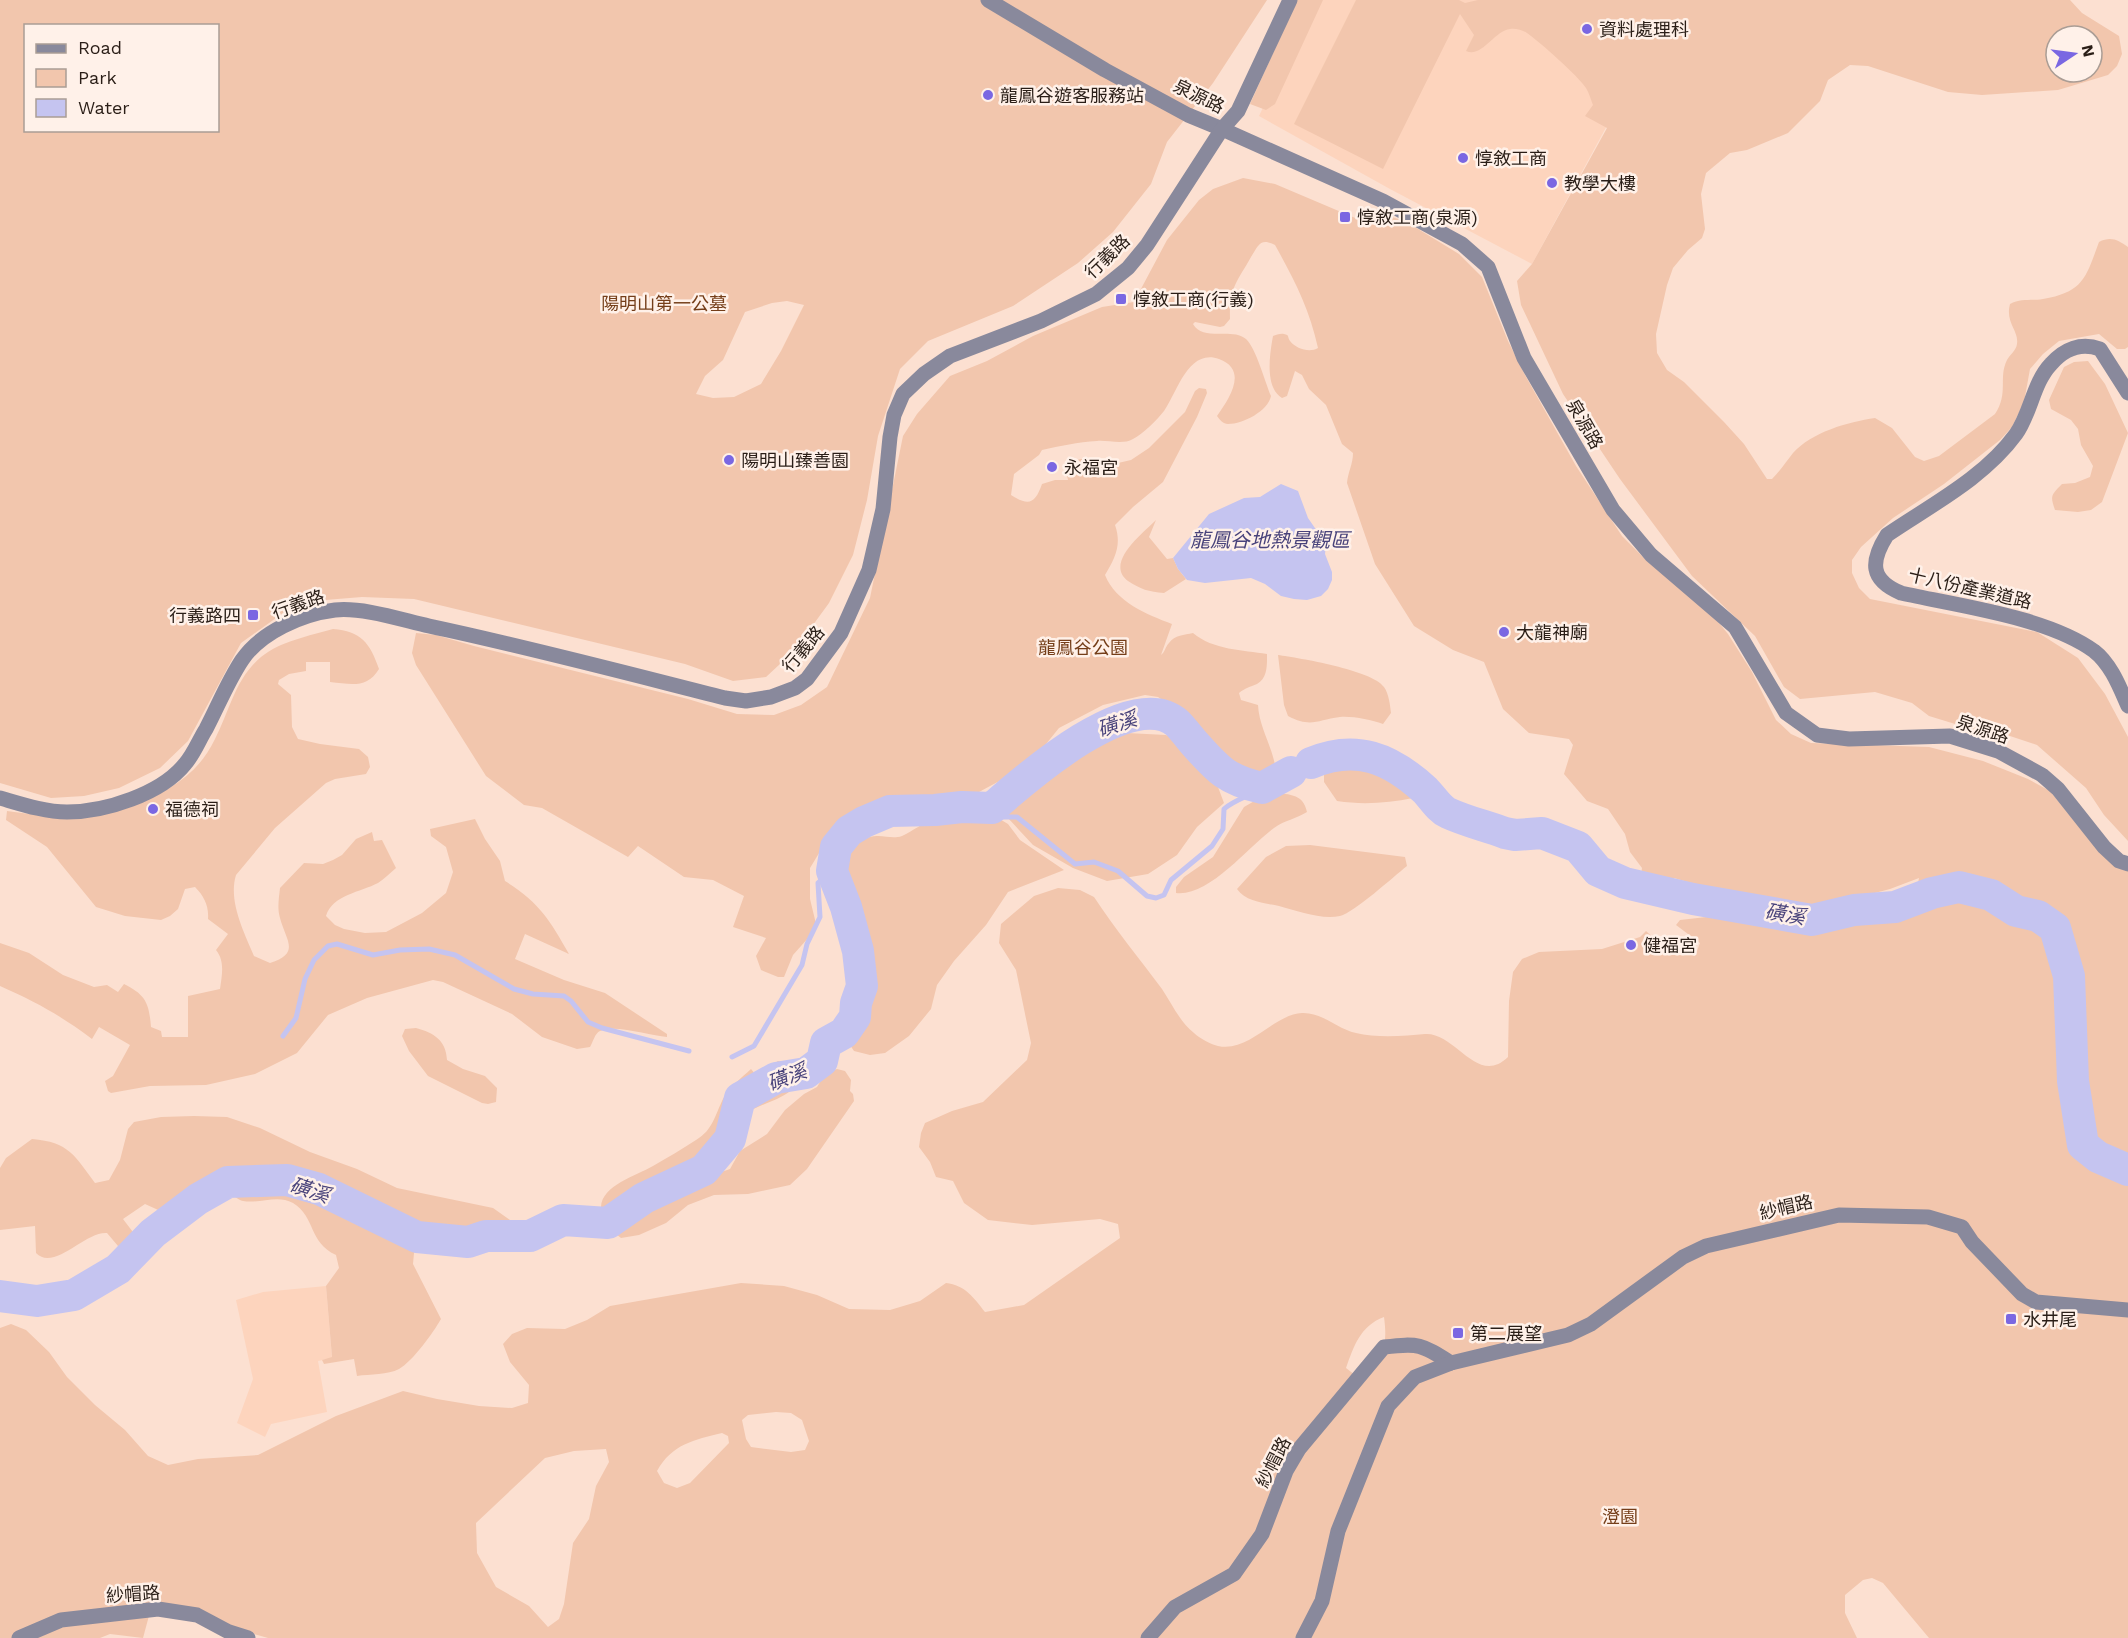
<svg xmlns="http://www.w3.org/2000/svg" width="2128" height="1638" font-family="'Work Sans','Noto Sans TC',sans-serif">
<style>
.built{fill:#fdd4bd}
.green{fill:#f2c6ad;fill-rule:evenodd}
.water{fill:#c5c4f0}
.lines{fill:none;stroke-linecap:round;stroke-linejoin:round}
.stream{stroke:#c5c4f0;stroke-width:5}
.river{stroke:#c5c4f0;stroke-width:32}
.minor{stroke:#89899c;stroke-width:15}
.tertiary{stroke:#89899c;stroke-width:15}
.poi-dot{fill:#7a67e2;stroke:#fff1e9;stroke-width:2}
.labels{text-anchor:middle;dominant-baseline:central;stroke-width:5;stroke-linejoin:round;paint-order:stroke}
.poi-label{font-size:18px;fill:#2a1e17;stroke:#fff1e9;text-anchor:start}
.street-label{font-size:18px;fill:#2a1e17;stroke:#fff1e9}
.park-label{font-size:18px;fill:#753e19;stroke:#fff1e9}
.water-label{font-size:20px;font-style:italic;fill:#49437b;stroke:#fff1e9}
</style>
<rect width="100%" height="100%" fill="#fce0d1"/>
<path class="built" d="M 1314,0 L 1675,0 L 1532,264 L 1390,189 L 1259,116 Z
M 326,1286 L 332,1358 L 318,1361 L 327,1412 L 271,1424 L 265,1437 L 237,1423 L 253,1379 L 236,1300 L 263,1292 Z"/>
<path class="green" d="M 0,0 L 1267,0 L 1213,83 L 1167,142 L 1151,184 L 1113,232 L 1078,263 L 1013,306 L 928,341 L 900,369 L 878,436 L 867,500 L 853,555 L 829,603 L 794,651 L 766,677 L 733,681 L 685,664 L 414,599 L 362,597 L 313,601 L 283,613 L 241,643 L 188,741 L 160,768 L 119,788 L 84,796 L 51,798 L 0,783 ZM 26,26 L 218,26 L 218,130 L 26,130 ZM 787,301 L 804,305 L 781,351 L 761,384 L 734,397 L 713,398 L 696,394 L 705,376 L 723,360 L 745,312 L 772,303 Z
M 1297,0 L 1323,0 L 1275,104 L 1266,110 L 1250,104 Z
M 1356,0 L 1459,0 L 1465,3 L 1478,0 L 2070,0 L 2082,13 L 2119,36 L 2122,54 L 2117,66 L 2108,75 L 2058,90 L 1982,95 L 1948,92 L 1868,66 L 1850,65 L 1828,80 L 1820,101 L 1788,133 L 1747,150 L 1730,153 L 1706,173 L 1701,194 L 1705,229 L 1702,238 L 1688,250 L 1673,268 L 1667,285 L 1656,334 L 1657,353 L 1667,370 L 1684,382 L 1724,422 L 1744,444 L 1767,479 L 1772,479 C 1780,471 1786,462 1793,453 C 1812,432 1848,422 1875,418 L 1892,428 L 1915,457 L 1924,461 L 1939,456 L 1995,414 C 2009,393 1998,378 2007,360 C 2010,354 2016,351 2017,344 C 2019,330 2005,323 2010,304 C 2021,298 2031,301 2043,299 C 2084,292 2086,277 2099,242 C 2111,236 2118,240 2128,247 L 2128,347 L 2125,349 L 2117,349 L 2099,334 L 2059,341 L 2043,354 L 2030,369 L 2024,402 L 2012,427 L 2000,440 L 1944,484 L 1893,518 L 1861,547 L 1852,560 L 1852,573 L 1859,588 L 1870,599 L 2037,632 L 2078,658 L 2105,694 L 2128,737 L 2128,841 L 2104,815 L 2086,788 L 2037,745 L 2010,736 L 1978,731 L 1929,716 L 1912,703 L 1875,692 L 1800,699 L 1784,687 L 1755,636 L 1692,576 L 1620,479 L 1563,394 L 1521,305 L 1517,281 L 1532,264 L 1607,128 L 1585,116 L 1593,105 C 1591,100 1589,93 1586,88 C 1578,76 1540,42 1527,33 C 1523,30 1515,28 1510,29 C 1494,31 1482,58 1466,51 L 1474,35 L 1460,14 L 1383,169 L 1294,124 ZM 2056,36 L 2092,36 L 2092,72 L 2056,72 Z
M 1243,178 L 1275,184 L 1367,223 L 1371,218 L 1385,215 L 1405,221 L 1459,254 L 1482,277 L 1508,341 L 1525,375 L 1576,466 L 1622,536 L 1646,560 L 1715,618 L 1728,634 L 1752,672 L 1776,720 L 1791,734 L 1811,743 L 1929,747 L 1983,761 L 2028,779 L 2050,791 L 2096,848 L 2112,862 L 2123,870 L 2128,871 L 2128,1638 L 1929,1638 L 1883,1583 L 1872,1578 L 1863,1580 L 1845,1595 L 1845,1613 L 1857,1638 L 1308,1638 L 1318,1600 L 1299,1638 L 268,1638 L 233,1628 L 150,1612 L 143,1638 L 110,1634 L 100,1638 L 0,1638 L 0,1328 L 11,1324 L 26,1330 L 49,1352 L 67,1377 L 95,1405 L 125,1430 L 148,1456 L 168,1465 L 198,1459 L 258,1455 L 336,1416 L 403,1391 L 437,1399 L 479,1406 L 512,1408 L 528,1403 L 529,1385 L 510,1362 L 503,1344 L 512,1334 L 527,1328 L 565,1329 L 587,1320 L 610,1306 L 741,1283 L 784,1286 L 817,1295 L 849,1309 L 890,1310 L 920,1301 L 946,1283 C 965,1285 974,1298 985,1312 L 1024,1305 L 1120,1238 L 1118,1224 L 1100,1219 L 1032,1225 L 988,1220 L 964,1203 L 953,1181 L 936,1177 L 930,1162 L 919,1147 L 921,1133 L 925,1123 L 952,1111 L 983,1102 L 1027,1060 L 1031,1043 L 1016,970 L 999,943 L 1001,924 L 1034,896 L 1058,888 L 1080,890 L 1094,897 C 1115,929 1139,958 1162,989 C 1172,1004 1180,1022 1194,1033 C 1199,1038 1212,1045 1218,1046 C 1249,1053 1274,1014 1302,1013 C 1322,1012 1337,1029 1356,1033 C 1376,1038 1405,1036 1425,1034 C 1456,1032 1477,1087 1508,1057 L 1509,1001 L 1513,972 L 1522,959 L 1539,952 L 1602,949 L 1640,937 L 1646,931 L 1655,939 L 1695,956 L 1700,943 L 1676,925 L 1680,920 L 1733,914 L 1791,924 L 1824,921 L 1889,905 L 1916,893 L 1919,878 L 1890,889 L 1810,910 L 1782,910 L 1751,904 L 1715,890 L 1674,878 L 1640,882 L 1642,868 L 1630,852 L 1625,834 L 1608,809 L 1587,801 L 1564,774 L 1573,745 L 1569,739 L 1529,733 L 1503,709 L 1484,662 L 1453,650 L 1414,626 L 1375,564 L 1347,483 C 1348,472 1353,464 1353,453 L 1342,444 L 1326,405 L 1309,389 L 1302,375 L 1295,371 L 1287,396 L 1282,398 C 1264,387 1270,353 1273,336 C 1276,335 1281,333 1284,334 C 1290,335 1287,337 1290,341 C 1296,349 1310,353 1318,348 C 1309,308 1295,281 1275,245 C 1260,237 1258,246 1251,257 C 1237,282 1229,288 1230,319 L 1224,326 L 1220,327 L 1195,322 L 1193,324 C 1203,342 1232,327 1246,339 C 1256,348 1265,382 1271,396 C 1268,411 1243,424 1228,424 C 1223,424 1220,420 1217,416 C 1229,399 1249,370 1219,359 C 1188,348 1177,393 1164,411 C 1157,420 1143,434 1133,439 C 1123,445 1108,440 1097,441 C 1078,442 1060,446 1042,450 L 1039,455 L 1014,474 L 1011,495 C 1029,506 1035,504 1042,484 L 1055,480 L 1068,480 L 1065,467 L 1067,462 L 1081,459 L 1118,463 L 1131,460 L 1149,448 L 1185,412 L 1195,391 L 1199,388 L 1206,389 L 1207,393 L 1197,417 L 1163,482 L 1133,507 L 1115,525 C 1122,545 1115,558 1105,575 C 1116,602 1146,614 1172,624 L 1161,655 C 1165,652 1165,647 1169,643 C 1175,635 1184,635 1193,633 C 1213,650 1243,650 1267,654 C 1267,664 1268,678 1257,684 C 1250,687 1245,688 1239,693 L 1241,700 L 1258,705 C 1259,726 1271,744 1275,765 L 1270,772 L 1247,777 L 1232,773 L 1219,763 L 1186,725 L 1176,709 L 1158,697 L 1145,695 L 1103,705 L 1059,728 L 1029,765 L 979,792 L 915,798 L 872,806 L 852,821 L 827,840 L 810,868 L 810,899 L 817,928 L 793,955 L 784,977 L 778,977 L 761,970 L 756,956 L 766,938 L 733,927 L 744,896 L 713,880 L 684,877 L 638,846 L 628,857 L 542,808 L 524,805 L 486,776 L 416,665 L 412,653 L 416,633 L 436,635 L 474,646 L 688,699 L 737,714 L 774,715 L 801,705 L 827,687 L 870,598 L 903,436 L 917,414 L 950,376 L 987,361 L 1033,336 L 1102,307 L 1134,302 L 1167,240 L 1199,200 L 1213,189 ZM 1384,1317 C 1388,1346 1383,1359 1364,1382 L 1346,1368 C 1354,1346 1360,1326 1384,1317 ZM 776,1412 L 791,1413 L 802,1420 L 809,1441 L 805,1450 L 791,1452 L 751,1447 L 746,1439 L 742,1420 L 748,1415 ZM 722,1433 L 728,1436 L 729,1443 L 690,1483 L 677,1488 L 664,1483 L 657,1471 C 672,1444 694,1440 722,1433 ZM 606,1449 L 609,1462 L 596,1486 L 589,1519 L 573,1543 L 564,1604 L 559,1619 L 548,1627 L 529,1606 L 496,1587 L 477,1553 L 476,1523 L 545,1458 L 574,1451 Z
M 2088,361 L 2105,384 L 2128,433 L 2102,502 L 2091,510 L 2078,512 L 2055,510 C 2050,496 2051,495 2062,484 L 2075,483 L 2090,477 L 2093,466 L 2081,445 L 2078,429 L 2071,420 L 2051,409 L 2049,400 L 2064,367 L 2074,362 Z
M 1156,520 L 1149,537 L 1167,559 L 1173,558 L 1178,569 L 1186,579 L 1164,593 C 1149,592 1140,589 1128,581 C 1104,563 1143,533 1156,520 Z
M 333,629 C 361,631 370,643 379,669 C 367,689 351,684 330,682 L 330,662 L 306,662 L 306,671 L 289,674 L 279,680 L 278,684 L 291,695 L 292,727 L 298,739 L 320,744 L 359,749 L 368,757 L 370,767 L 366,774 L 335,779 L 326,783 L 275,828 L 236,875 C 228,901 244,932 254,956 L 270,963 C 301,953 286,941 280,918 C 277,908 279,898 280,888 L 304,863 L 323,864 L 333,860 L 342,855 L 356,839 L 372,832 L 374,841 L 382,840 L 396,868 C 390,873 384,879 378,883 C 361,892 332,895 326,916 L 335,925 L 344,929 L 365,933 L 386,932 L 422,913 L 446,893 L 453,872 L 446,847 L 431,836 L 430,829 L 475,819 L 485,839 L 500,861 L 505,881 C 539,902 550,920 569,954 L 525,934 L 515,959 L 564,980 L 605,993 L 667,1034 L 667,1037 C 650,1036 616,1024 600,1031 C 595,1033 593,1042 590,1047 L 577,1049 L 542,1037 L 512,1014 L 443,982 L 433,980 L 367,998 L 328,1015 L 297,1053 L 255,1074 L 206,1085 L 150,1086 L 111,1093 L 108,1091 L 105,1081 L 113,1076 L 130,1045 L 99,1027 L 92,1039 C 60,1015 36,1002 0,986 L 0,943 L 29,953 L 63,975 L 94,987 L 107,985 L 118,992 L 124,984 C 146,995 149,1003 151,1027 L 161,1031 L 162,1037 L 188,1037 L 188,996 L 220,989 C 222,975 225,961 216,950 L 228,934 L 208,919 C 209,906 204,896 195,887 L 185,889 L 178,909 L 170,916 L 161,920 L 125,916 L 96,907 L 47,847 L 6,820 L 7,811 C 29,814 53,818 75,817 C 96,817 113,812 132,805 C 169,791 197,776 215,739 C 230,710 235,679 261,657 C 281,641 309,636 333,629 Z
M 1278,655 C 1299,658 1372,670 1384,687 C 1389,694 1390,705 1391,713 L 1383,724 C 1371,720 1353,716 1340,717 C 1317,720 1311,728 1288,716 L 1284,705 Z
M 1127,733 L 1166,735 L 1186,748 L 1199,768 L 1218,787 L 1224,803 L 1197,827 L 1177,855 L 1148,874 L 1107,881 L 1073,868 L 1033,845 L 1007,817 L 1007,807 L 1024,792 L 1094,744 Z
M 1362,759 C 1369,762 1379,764 1386,768 C 1393,772 1409,790 1413,798 C 1388,803 1363,805 1337,801 L 1324,782 L 1324,773 L 1335,763 Z
M 1270,792 C 1287,795 1303,792 1307,812 C 1296,819 1285,820 1274,828 C 1248,847 1209,897 1176,893 L 1176,887 L 1184,877 L 1213,857 L 1244,807 Z
M 935,817 L 947,817 L 963,823 L 998,818 L 1008,824 L 1020,840 L 1064,870 L 1008,892 L 986,925 L 954,961 L 937,985 L 931,1009 L 909,1036 L 885,1053 L 870,1055 L 854,1051 L 846,1039 L 848,1024 L 864,997 L 870,981 L 854,919 L 841,883 L 839,867 C 847,854 861,835 878,836 C 887,836 893,839 902,836 C 913,831 923,823 935,817 Z
M 1310,845 L 1405,857 L 1407,866 C 1393,877 1355,912 1340,916 C 1321,920 1298,911 1279,906 C 1265,903 1246,902 1237,889 L 1266,857 L 1286,846 Z
M 416,1028 C 434,1033 446,1040 447,1060 L 463,1069 L 485,1076 L 497,1088 L 496,1102 L 488,1104 L 482,1103 L 428,1076 L 409,1051 L 402,1036 L 405,1029 Z
M 778,1061 L 790,1063 C 816,1097 759,1100 745,1115 C 739,1121 739,1130 735,1136 C 725,1150 714,1164 704,1178 L 730,1169 L 740,1151 L 767,1134 L 785,1110 L 804,1094 L 817,1087 L 825,1074 L 837,1069 L 845,1071 L 851,1080 L 850,1091 L 853,1094 L 854,1101 L 807,1169 L 790,1185 L 748,1194 L 714,1195 L 688,1205 L 666,1223 L 639,1235 L 621,1238 L 616,1234 L 660,1195 C 653,1196 646,1197 639,1198 C 626,1202 614,1215 601,1207 C 602,1185 636,1176 653,1166 C 667,1158 682,1149 696,1140 C 713,1130 715,1115 723,1099 C 730,1087 741,1078 751,1069 L 756,1075 Z
M 194,1116 L 227,1117 L 260,1128 L 310,1152 L 357,1169 L 397,1188 L 493,1208 L 510,1220 L 508,1233 L 444,1249 L 418,1249 L 414,1253 L 413,1264 L 441,1319 C 433,1333 413,1361 399,1369 C 388,1375 370,1374 357,1376 L 354,1359 L 324,1364 L 322,1360 L 332,1357 L 326,1286 L 339,1268 L 336,1255 C 308,1242 316,1217 293,1203 C 277,1194 260,1204 243,1201 C 238,1200 232,1194 227,1192 L 191,1210 L 178,1214 L 167,1214 L 145,1204 L 123,1219 L 142,1244 C 140,1252 137,1258 129,1259 L 107,1233 C 85,1231 54,1272 36,1253 L 35,1226 L 0,1230 L 0,1168 L 6,1158 L 32,1139 C 69,1142 75,1156 95,1183 L 109,1180 L 120,1160 L 128,1129 L 134,1122 L 161,1117 Z"/>
<path class="water" d="M 1281,484 L 1298,491 L 1308,518 L 1326,544 L 1325,554 L 1332,572 L 1332,580 L 1328,589 L 1321,596 L 1307,600 L 1294,599 L 1281,596 L 1265,584 L 1251,578 L 1205,583 L 1187,580 L 1178,569 L 1173,558 L 1209,514 L 1244,498 L 1260,497 Z"/>
<g class="lines">
<path class="stream" d="M 992,808 L 1003,817 L 1017,817 L 1075,864 L 1094,862 L 1118,871 L 1147,896 L 1156,898 L 1164,895 L 1171,880 L 1212,846 L 1223,829 L 1224,809 C 1234,800 1250,796 1262,788
M 283,1036 L 296,1018 L 305,979 L 314,960 L 328,946 L 337,944 L 373,955 L 400,950 L 429,949 L 455,955 L 514,989 L 533,994 L 564,996 L 571,1001 L 588,1022 L 602,1028 L 689,1051
M 732,1057 L 754,1046 L 802,965 L 807,944 L 820,917 L 818,883 L 832,871"/>
<path class="river" d="M 1311,763 C 1356,744 1390,758 1425,790 C 1432,797 1439,809 1448,813 C 1465,821 1486,826 1505,833 L 1515,835 L 1542,833 L 1578,847 L 1598,871 L 1625,883 L 1693,899 L 1812,920 L 1854,910 L 1895,907 L 1932,893 L 1959,887 L 1991,895 L 2016,911 L 2038,916 L 2055,928 L 2069,976 L 2073,1081 L 2083,1145 L 2098,1157 L 2128,1170
M 0,1296 L 37,1301 L 74,1295 L 118,1269 L 153,1233 L 198,1199 L 228,1182 L 287,1180 L 319,1189 L 417,1237 L 468,1242 L 486,1236 L 530,1236 L 563,1220 L 608,1223 L 644,1198 L 704,1170 L 730,1139 L 740,1098 L 776,1078 L 806,1073 L 822,1061 L 826,1043 L 844,1033 L 855,1017 L 856,1003 L 862,986 L 858,951 L 846,907 L 832,871 L 836,847 L 849,831 L 864,822 L 890,811 L 935,810 L 962,807 L 992,808 C 1025,779 1132,684 1177,723 C 1183,729 1189,737 1195,744 C 1218,770 1227,780 1262,788 L 1291,772"/>
<path class="minor" d="M 988,0 L 1105,70 L 1188,115 L 1222,129
M 2128,393 L 2100,349 C 2081,342 2064,349 2051,364 C 2033,383 2031,413 2016,434 C 1984,478 1931,505 1887,535 C 1870,562 1870,580 1901,593 C 1959,606 2047,617 2094,651 C 2111,664 2120,688 2128,706
M 19,1638 L 61,1620 L 158,1609 L 197,1615 L 229,1632 L 248,1638
M 1148,1638 L 1175,1607 L 1234,1574 L 1262,1534 L 1286,1471 L 1299,1449 L 1384,1347 C 1419,1343 1421,1344 1451,1363"/>
<path class="tertiary" d="M 1222,129 L 1383,201 L 1462,244 L 1488,267 L 1524,358 L 1613,510 L 1651,555 L 1735,627 L 1786,713 L 1817,735 L 1849,739 L 1950,736 L 1998,751 L 2042,775 L 2058,789 L 2104,847 L 2119,861 L 2128,864
M 0,798 C 21,804 45,812 67,812 C 105,812 161,794 185,764 C 194,754 199,740 206,729 C 218,706 228,681 242,660 C 261,632 302,614 335,610 C 363,607 402,620 429,626 C 528,647 626,673 725,698 L 746,701 L 771,697 L 795,688 L 807,679 L 841,633 L 869,570 L 883,509 L 890,437 L 894,415 L 903,394 L 924,374 L 950,356 L 1041,321 L 1096,294 L 1128,268 L 1147,245 L 1222,129 L 1238,111 L 1290,0
M 1303,1638 L 1322,1601 L 1338,1531 L 1388,1406 L 1415,1377 L 1451,1363 L 1568,1335 L 1591,1324 L 1683,1257 L 1706,1246 L 1839,1215 L 1928,1217 L 1962,1227 L 1972,1242 L 2022,1294 L 2036,1302 L 2128,1310"/>
</g>
<g class="poi-dot">
<circle cx="1587" cy="29" r="6"/>
<circle cx="988" cy="95" r="6"/>
<circle cx="1463" cy="158" r="6"/>
<circle cx="1552" cy="183" r="6"/>
<rect x="1339" y="211" width="12" height="12" rx="3"/>
<rect x="1115" y="293" width="12" height="12" rx="3"/>
<circle cx="729" cy="460" r="6"/>
<circle cx="1052" cy="467" r="6"/>
<rect x="247" y="609" width="12" height="12" rx="3"/>
<circle cx="1504" cy="632" r="6"/>
<circle cx="153" cy="809" r="6"/>
<circle cx="1631" cy="945" r="6"/>
<rect x="2005" y="1313" width="12" height="12" rx="3"/>
<rect x="1452" y="1327" width="12" height="12" rx="3"/>
</g>
<g class="labels">
<g class="poi-label">
<text x="1599" y="29">資料處理科</text>
<text x="1000" y="95">龍鳳谷遊客服務站</text>
<text x="1475" y="158">惇敘工商</text>
<text x="1564" y="183">教學大樓</text>
<text x="1357" y="217">惇敘工商(泉源)</text>
<text x="1133" y="299">惇敘工商(行義)</text>
<text x="741" y="460">陽明山臻善園</text>
<text x="1064" y="467">永福宮</text>
<text x="241" y="615" text-anchor="end">行義路四</text>
<text x="1516" y="632">大龍神廟</text>
<text x="165" y="809">福德祠</text>
<text x="1643" y="945">健福宮</text>
<text x="2023" y="1319">水井尾</text>
<text x="1470" y="1333">第二展望</text>
</g>
<g class="street-label">
<text transform="translate(1199 96) rotate(26)">泉源路</text>
<text transform="translate(1107 256) rotate(-44)">行義路</text>
<text transform="translate(1585 424) rotate(60)">泉源路</text>
<text transform="translate(1970 588) rotate(13)">十八份產業道路</text>
<text transform="translate(298 604) rotate(-19)">行義路</text>
<text transform="translate(803 649) rotate(-50)">行義路</text>
<text transform="translate(1983 729) rotate(18)">泉源路</text>
<text transform="translate(1786 1207) rotate(-13)">紗帽路</text>
<text transform="translate(1273 1462) rotate(-63)">紗帽路</text>
<text transform="translate(133 1594) rotate(-4)">紗帽路</text>
</g>
<g class="park-label">
<text x="664" y="303">陽明山第一公墓</text>
<text x="1083" y="647">龍鳳谷公園</text>
<text x="1620" y="1516">澄園</text>
</g>
<g class="water-label">
<text x="1270" y="540">龍鳳谷地熱景觀區</text>
<text transform="translate(1117 724) rotate(-18)">磺溪</text>
<text transform="translate(1785 914) rotate(9)">磺溪</text>
<text transform="translate(787 1077) rotate(-21)">磺溪</text>
<text transform="translate(310 1190) rotate(18)">磺溪</text>
</g>
</g>
<rect x="24" y="24" width="195" height="108" fill="#fff1e9" stroke="#aa9d95" stroke-width="1.5"/>
<rect x="36" y="44" width="30" height="9" fill="#89899c" stroke="#aa9d95" stroke-width="1.5"/>
<text x="78" y="54" font-size="18" fill="#2a1e17">Road</text>
<rect x="36" y="69" width="30" height="18" fill="#f2c6ad" stroke="#aa9d95" stroke-width="1.5"/>
<text x="78" y="84" font-size="18" fill="#2a1e17">Park</text>
<rect x="36" y="99" width="30" height="18" fill="#c5c4f0" stroke="#aa9d95" stroke-width="1.5"/>
<text x="78" y="114" font-size="18" fill="#2a1e17">Water</text>
<g transform="translate(2074 54) rotate(77)"><circle r="28" fill="#fff1e9" stroke="#aa9d95" stroke-width="1.5"/>
<path d="M0-4.5L10 22L0 15L-10 22Z" fill="#7a67e2"/>
<text y="-9" font-size="16" font-weight="bold" text-anchor="middle" fill="#2a1e17">N</text>
</g>
</svg>
